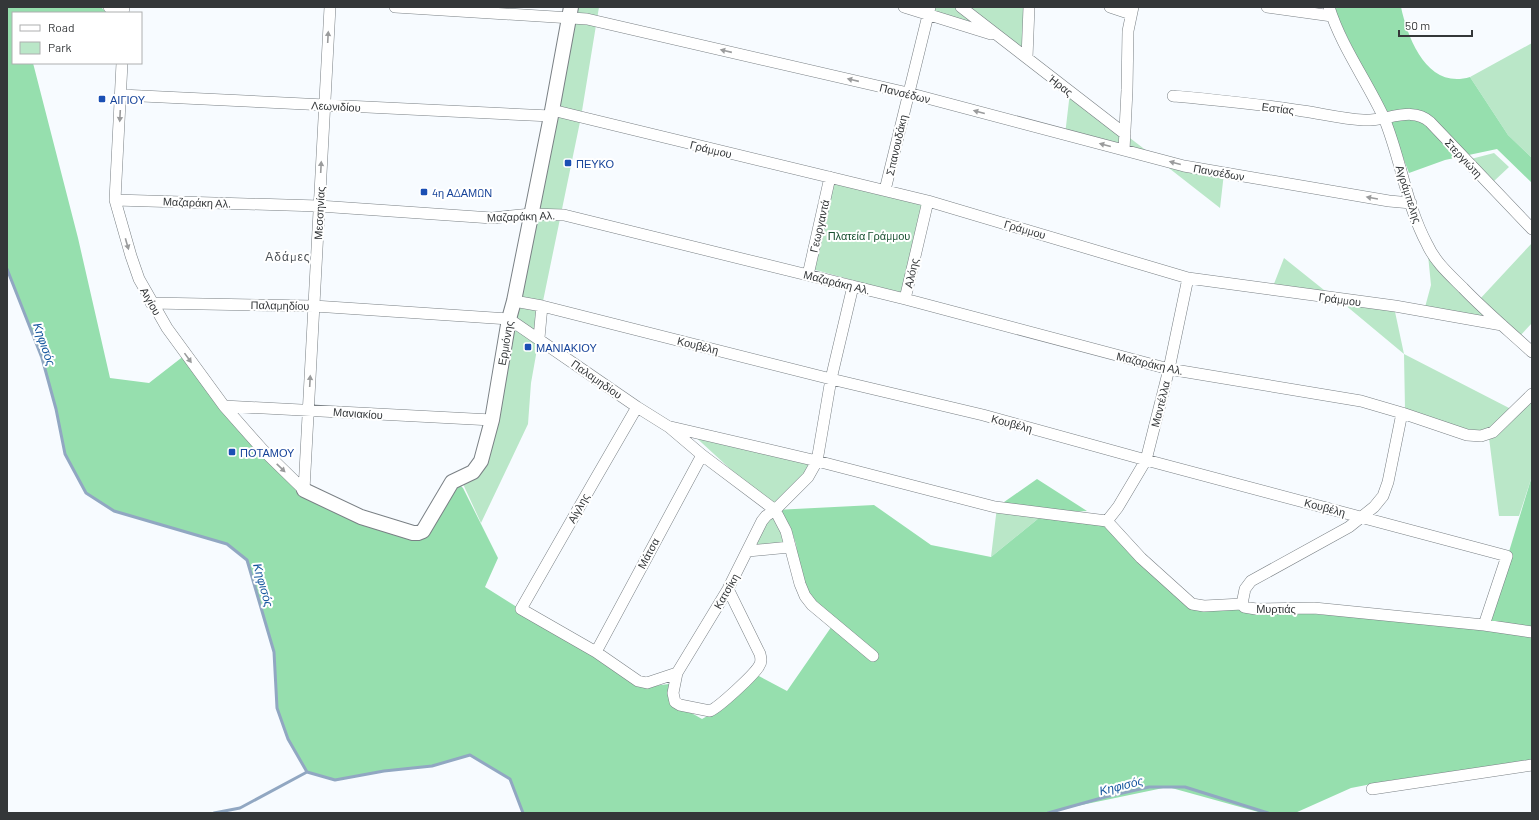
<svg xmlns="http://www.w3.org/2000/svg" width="1539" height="820" font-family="Barlow,sans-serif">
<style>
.green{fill:#bae7c8}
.forest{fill:#96dfae}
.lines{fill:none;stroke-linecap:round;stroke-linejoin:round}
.stream{stroke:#91a7c2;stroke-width:3}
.minor-casing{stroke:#7a8085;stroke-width:12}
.tertiary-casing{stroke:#7a8085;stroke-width:16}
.minor{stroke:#fff;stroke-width:11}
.tertiary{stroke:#fff;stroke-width:14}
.oneway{fill:#9a9b9c}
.transit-dot{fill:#1a4fb4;stroke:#fff;stroke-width:1.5}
.labels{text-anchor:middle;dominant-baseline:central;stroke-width:4;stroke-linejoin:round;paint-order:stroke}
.street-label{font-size:11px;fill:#343739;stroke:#fff}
.transit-label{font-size:11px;fill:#164399;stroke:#fff;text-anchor:start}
.park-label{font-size:11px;fill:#174e2e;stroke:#fff}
.neighbourhood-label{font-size:12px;letter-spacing:1px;fill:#4b5055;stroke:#fff}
.water-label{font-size:12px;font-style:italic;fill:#16579e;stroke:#fff}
</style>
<rect width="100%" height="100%" fill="#f7fbff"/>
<path class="green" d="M 578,7 L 599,7 L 581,117 L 542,306 L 539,338 L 531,383 L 528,424 L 481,523 L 463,484 L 485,468 L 498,425 L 515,320 Z
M 897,7 L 1028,7 L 1026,48 Z
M 1532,43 L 1532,158 L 1508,135 L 1470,77 Z
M 1070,92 L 1156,158 L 1224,173 L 1220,208 L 1156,158 L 1065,135 Z
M 1494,153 L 1509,167 L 1493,182 L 1471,159 Z
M 830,177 L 928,201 L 903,294 L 812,269 Z
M 1532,243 L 1532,323 L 1518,338 L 1498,320 L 1424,311 L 1431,285 L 1427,245 L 1479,300 Z
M 1284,258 L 1334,298 L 1272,289 Z
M 1338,299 L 1394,307 L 1404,354 L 1511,409 L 1495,426 L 1480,432 L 1457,427 L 1405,409 L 1404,354 Z
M 1532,401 L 1532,476 L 1519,516 L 1499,516 L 1489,438 Z
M 690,432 L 817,461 L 775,510 L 787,547 L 749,550 L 775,510 Z
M 997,507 L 1045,513 L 991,557 Z"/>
<path class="forest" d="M 7,7 L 101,7 L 107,13 L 13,13 L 13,63 L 33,63 L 78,238 L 110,378 L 149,383 L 185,355 L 304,495 L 413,539 L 457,482 L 463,488 L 498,558 L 485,587 L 645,687 L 669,684 L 674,703 L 702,719 L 727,705 L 757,675 L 787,691 L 834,623 L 801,584 L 796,544 L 790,526 L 775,510 L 874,505 L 931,545 L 991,557 L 1045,513 L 997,507 L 1037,479 L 1087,511 L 1048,513 L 1102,524 L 1190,607 L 1487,624 L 1532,476 L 1532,760 L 1387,781 L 1351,788 L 1295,813 L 1262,813 L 1168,787 L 1043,813 L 523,813 L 510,779 L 470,756 L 432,766 L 384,771 L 335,780 L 307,772 L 288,739 L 277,708 L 274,652 L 247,560 L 227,544 L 114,511 L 86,493 L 65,454 L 56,409 L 42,358 L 7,269 Z
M 1333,7 L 1401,7 C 1408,40 1428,90 1470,77 L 1508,135 L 1532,158 L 1532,183 L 1497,149 L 1445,160 L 1409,173 L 1397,142 Z"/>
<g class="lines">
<path class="stream" d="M 7,269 L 42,358 L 56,409 L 65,454 L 86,493 L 114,511 L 227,544 L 247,560 L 274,652 L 277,708 L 288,739 L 307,772 L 335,780 L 384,771 L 432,766 L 470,755 L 510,779 L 523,813
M 214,813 L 240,808 L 307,772
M 1048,813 L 1105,797 L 1149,787 L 1185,787 L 1268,813"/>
<g class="minor-casing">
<path id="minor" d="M 109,7 L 115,13
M 395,7 L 587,19 L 908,93 L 1184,166 L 1389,201 L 1411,203
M 904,7 L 991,34
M 961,7 L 1125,134
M 1110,7 L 1131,14
M 1267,7 L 1332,16
M 1329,7 C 1341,46 1367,81 1384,118 C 1401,159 1406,205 1427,244 C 1435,262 1450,275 1463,288 C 1485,311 1509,331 1532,352
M 123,13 L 124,7
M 1027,58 L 1029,7
M 122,63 L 115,200 L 131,256 L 139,279 L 167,328 L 224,406 L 262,449 L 304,490
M 121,95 L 551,116
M 1173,96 C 1216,100 1260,104 1303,111 C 1323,114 1343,119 1363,120 C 1385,122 1412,105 1430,122 L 1532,229
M 552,110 L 928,201 L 1188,278 L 1395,306 L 1502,325
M 1124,150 L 1127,90 L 1128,31 L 1133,7
M 885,190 L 930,7
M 115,200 L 319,206 L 492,218 L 531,214 L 564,215 L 905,299 L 1169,369 L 1361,401 L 1402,413 L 1467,435 L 1481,436 L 1493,432 L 1532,394
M 808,275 L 830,177
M 905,299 L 928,201
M 514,301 L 542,306 L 831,379 L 983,415 L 1146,460 L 1507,556 L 1484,625
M 151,303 L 314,306 L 509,319 L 637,407 L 669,427 L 702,455 L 775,510 L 786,531 L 800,584 L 805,596 L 812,605 L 873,656
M 539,338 L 542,306
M 224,406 C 314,410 403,416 492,420
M 637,407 L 593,483 L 521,609 L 596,652 L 638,681 L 647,683 L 677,673 L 673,693 L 675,702 L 680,705 L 710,711 C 719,707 754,675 759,666 C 762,662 761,658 760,654 L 728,589
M 1402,413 L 1388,482 L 1383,496 L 1374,507 L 1349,527 L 1251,581 L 1245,589 L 1242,604 L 1244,607 L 1256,609 L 1314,608 L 1484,625 L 1532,632
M 671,427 L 817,461 L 995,507 L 1107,521 L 1118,507 L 1146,460 L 1169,369 L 1188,278
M 304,490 L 330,7
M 1107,521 L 1141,558 L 1192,604 L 1204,606 L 1242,604
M 748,551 L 790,547
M 596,652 L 702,455
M 677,673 L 728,589 L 762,521 L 766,516 L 775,510 L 808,477 L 817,461 L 831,379 L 853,286
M 1372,789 L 1532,765"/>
</g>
<g class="tertiary-casing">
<path id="tertiary" d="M 304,490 L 361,517 L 413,533 L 418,533 L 423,531 L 452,482 L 473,472 L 481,461 L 492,420 L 509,319 L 514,301 L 551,116 L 571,7"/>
</g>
<use href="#minor" class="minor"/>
<use href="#tertiary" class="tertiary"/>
</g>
<defs><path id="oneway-solid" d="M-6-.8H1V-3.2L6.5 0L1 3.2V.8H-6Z"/></defs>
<g class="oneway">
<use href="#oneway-solid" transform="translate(328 37) rotate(-87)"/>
<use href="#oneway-solid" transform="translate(726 51) rotate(-167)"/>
<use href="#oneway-solid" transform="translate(853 80) rotate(-167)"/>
<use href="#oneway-solid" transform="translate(979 112) rotate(-165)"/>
<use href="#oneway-solid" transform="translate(120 116) rotate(93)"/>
<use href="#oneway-solid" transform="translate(1105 145) rotate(-165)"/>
<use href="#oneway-solid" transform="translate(1175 163) rotate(-165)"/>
<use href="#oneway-solid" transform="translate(321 167) rotate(-87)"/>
<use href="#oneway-solid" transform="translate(1372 198) rotate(-170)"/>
<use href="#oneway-solid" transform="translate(127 244) rotate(74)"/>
<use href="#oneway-solid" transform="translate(188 358) rotate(54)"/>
<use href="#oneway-solid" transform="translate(310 381) rotate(-87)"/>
<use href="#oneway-solid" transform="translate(281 468) rotate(44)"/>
</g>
<g class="transit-dot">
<rect x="98" y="95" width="8" height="8" rx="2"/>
<rect x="564" y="159" width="8" height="8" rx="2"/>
<rect x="420" y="188" width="8" height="8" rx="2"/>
<rect x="524" y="343" width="8" height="8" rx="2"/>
<rect x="228" y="448" width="8" height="8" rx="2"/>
</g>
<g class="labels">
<g class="street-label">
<text transform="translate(1061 85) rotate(38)">Ήρας</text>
<text transform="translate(905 93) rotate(14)">Πανσέδων</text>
<text transform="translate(336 106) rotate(3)">Λεωνιδίου</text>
<text transform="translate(1278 108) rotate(7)">Εστίας</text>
<text transform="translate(896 145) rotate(-77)">Σπανουδάκη</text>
<text transform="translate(711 149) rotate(14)">Γράμμου</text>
<text transform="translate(1464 158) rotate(47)">Στεργιώτη</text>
<text transform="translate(1219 172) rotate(10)">Πανσέδων</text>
<text transform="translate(1409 194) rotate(72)">Αγράμπελης</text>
<text transform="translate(197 202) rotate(2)">Μαζαράκη Αλ.</text>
<text transform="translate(319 213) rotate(-87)">Μεσσηνίας</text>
<text transform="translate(521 216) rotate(-2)">Μαζαράκη Αλ.</text>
<text transform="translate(819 226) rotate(-77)">Γεωργαντά</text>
<text transform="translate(1025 229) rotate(16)">Γράμμου</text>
<text transform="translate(911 273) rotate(-77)">Αλόης</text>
<text transform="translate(837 282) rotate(14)">Μαζαράκη Αλ.</text>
<text transform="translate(1340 299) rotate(8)">Γράμμου</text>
<text transform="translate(151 301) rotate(61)">Αιγίου</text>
<text transform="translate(280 305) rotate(1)">Παλαμηδίου</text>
<text transform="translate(505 343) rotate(-80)">Ερμιόνης</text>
<text transform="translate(698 345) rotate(14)">Κουβέλη</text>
<text transform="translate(1150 363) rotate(13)">Μαζαράκη Αλ.</text>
<text transform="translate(597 379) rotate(35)">Παλαμηδίου</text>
<text transform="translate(1160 404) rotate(-76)">Μαντέλλα</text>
<text transform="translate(358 413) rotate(4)">Μανιακίου</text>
<text transform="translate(1012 423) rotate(15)">Κουβέλη</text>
<text transform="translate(1325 507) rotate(15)">Κουβέλη</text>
<text transform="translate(578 508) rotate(-61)">Αίγλης</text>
<text transform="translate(648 553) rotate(-62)">Μάτσα</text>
<text transform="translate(726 591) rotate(-60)">Κατσίκη</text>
<text x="1276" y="608">Μυρτιάς</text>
</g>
<g class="transit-label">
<text x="110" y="99">ΑΙΓΙΟΥ</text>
<text x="576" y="163">ΠΕΥΚΟ</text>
<text x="432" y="192">4η ΑΔΑΜΩΝ</text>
<text x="536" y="347">ΜΑΝΙΑΚΙΟΥ</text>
<text x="240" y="452">ΠΟΤΑΜΟΥ</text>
</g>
<g class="park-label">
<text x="869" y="235">Πλατεία Γράμμου</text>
</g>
<g class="neighbourhood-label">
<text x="288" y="256">Αδάμες</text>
</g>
<g class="water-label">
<text transform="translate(45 344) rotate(71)">Κηφισός</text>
<text transform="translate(264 585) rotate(74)">Κηφισός</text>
<text transform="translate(1121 785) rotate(-14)">Κηφισός</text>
</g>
</g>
<rect width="1539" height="820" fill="none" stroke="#343739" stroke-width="16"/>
<rect x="12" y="12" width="130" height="52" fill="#ffffff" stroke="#aeafb0"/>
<rect x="20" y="25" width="20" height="6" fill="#ffffff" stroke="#aeafb0"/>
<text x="48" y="32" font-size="12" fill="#343739">Road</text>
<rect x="20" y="42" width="20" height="12" fill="#bae7c8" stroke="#aeafb0"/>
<text x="48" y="52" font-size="12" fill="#343739">Park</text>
<path d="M1399 30v6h73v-6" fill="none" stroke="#343739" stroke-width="2"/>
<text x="1405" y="30" font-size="12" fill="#343739" stroke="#ffffff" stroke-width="3" paint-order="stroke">50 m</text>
</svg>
